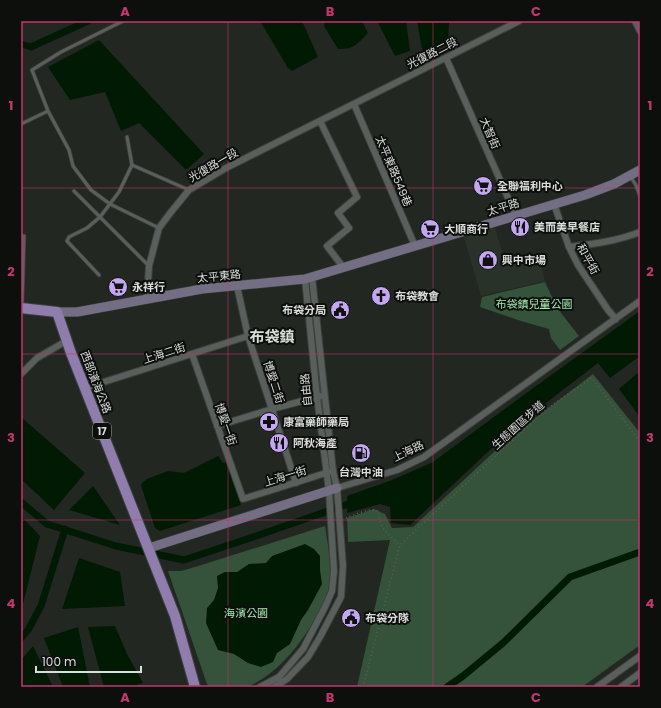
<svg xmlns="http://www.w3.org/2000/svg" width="661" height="708" font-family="Poppins,'Noto Sans TC',sans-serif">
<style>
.built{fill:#283229}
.green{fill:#35523a}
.water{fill:#001a03}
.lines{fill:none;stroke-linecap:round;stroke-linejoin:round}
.canal{stroke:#001a03;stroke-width:7}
.lane-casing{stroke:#3d413e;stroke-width:4.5}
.street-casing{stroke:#3d413e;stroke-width:8}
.secondary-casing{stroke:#3d413e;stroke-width:10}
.primary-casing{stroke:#3d413e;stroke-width:12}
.path{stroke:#5c605c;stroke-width:1.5;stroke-dasharray:1 3;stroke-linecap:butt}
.lane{stroke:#595f5a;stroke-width:3}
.street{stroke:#595f5a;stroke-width:6}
.secondary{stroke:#746e84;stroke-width:9}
.primary{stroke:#8f7dad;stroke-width:10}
.grid{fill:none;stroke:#c6366e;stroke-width:1;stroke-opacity:0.55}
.labels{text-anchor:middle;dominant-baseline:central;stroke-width:4;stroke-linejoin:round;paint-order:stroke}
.shield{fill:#0d0f0d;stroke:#9ca09d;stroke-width:1}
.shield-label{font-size:10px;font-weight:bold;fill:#dadedb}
.street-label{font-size:11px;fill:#dadedb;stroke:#0d0f0d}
.poi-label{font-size:11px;font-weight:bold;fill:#dadedb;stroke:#0d0f0d;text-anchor:start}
.park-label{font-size:11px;fill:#a4e9af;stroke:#0d0f0d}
.district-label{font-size:15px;font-weight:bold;fill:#dadedb;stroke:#0d0f0d}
.neatline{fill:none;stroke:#c6366e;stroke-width:1.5}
.grid-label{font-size:13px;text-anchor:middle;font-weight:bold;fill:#c6366e}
</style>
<rect width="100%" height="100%" fill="#222722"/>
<path class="built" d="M 495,227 L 506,266 L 539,255 L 545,281 L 481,296 L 464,237 Z"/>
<path class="green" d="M 545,282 L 551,295 L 561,313 L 579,336 L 560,350 L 551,338 L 549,329 L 521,321 L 480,307 L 482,297 Z
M 593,374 L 640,433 L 640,645 L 582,687 L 357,687 L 390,540 L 348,542 L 347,518 L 374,509 L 385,514 L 392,528 L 413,527 L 509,438 Z
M 325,526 C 328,545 332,566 329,586 C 328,592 325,598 323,603 C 310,632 285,667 257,682 C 254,684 250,686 246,687 C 236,688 221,687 210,687 L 207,684 L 168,571 L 181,571 L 195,567 Z"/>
<path class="water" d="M 260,21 L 302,21 L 318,57 L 292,71 L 288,68 Z
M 325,21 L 362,21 L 368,33 C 358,43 354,50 338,49 L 324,26 Z
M 377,21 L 406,21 L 410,51 L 395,56 Z
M 417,21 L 449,21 L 448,43 L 423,54 Z
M 99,40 L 204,154 L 186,170 L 139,123 L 121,131 L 105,92 L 70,100 L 48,67 Z
M 640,311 L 640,356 L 610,378 L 598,363 L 512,429 L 410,525 L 391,523 L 390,507 L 380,504 L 347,513 L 347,496 L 392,480 L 433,462 L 525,394 Z
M 639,372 L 640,374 L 640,417 L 619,389 Z
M 21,417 L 85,473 L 54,510 L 21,479 Z
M 218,456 L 223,463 L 228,462 L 241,505 L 160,531 L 155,528 L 141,485 L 142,483 L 147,479 L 168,471 L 184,473 Z
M 93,486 L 120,525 L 69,510 Z
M 21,516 L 40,536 L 21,612 Z
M 305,544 L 314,549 L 320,556 L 320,570 L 322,584 L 308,610 L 301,620 L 290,644 L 277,653 L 273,662 L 261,667 L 248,663 L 234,654 L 218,650 L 206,623 L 207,608 L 214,600 L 218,588 L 217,576 L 225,572 L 237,572 L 249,564 L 266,563 L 272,556 Z
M 79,558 L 120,572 L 125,606 L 62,609 Z
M 115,626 L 127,654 L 143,683 L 130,687 L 104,687 L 88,627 Z
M 78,627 L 90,687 L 63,687 L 44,638 Z
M 33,646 L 53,687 L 21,687 L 21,660 Z"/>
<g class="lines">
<path class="canal" d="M 21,44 L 31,47 L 88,21
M 21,502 L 47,524 L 116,546 L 184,560 L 256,536 L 354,502
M 21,638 L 28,630 L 41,606 L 65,529
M 447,687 L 463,676 L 503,643 L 570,577 L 640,552"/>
<g class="lane-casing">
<path id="lane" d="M 123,21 L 61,52 L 32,70 L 48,111 L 69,150 L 73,166 L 91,190 L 110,204 L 159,228
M 21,124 L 48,111
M 132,165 L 189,190
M 630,176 L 636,185 L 640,196
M 74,191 L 149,266
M 21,236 L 24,236 L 22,306
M 99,275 L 67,241 L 69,237 L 87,228 L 100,217 L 119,192 L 132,165 L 127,137"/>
</g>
<g class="street-casing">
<path id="street" d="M 635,21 L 640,31
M 446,58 L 516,216
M 354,104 L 415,246
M 320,121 L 357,197 L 338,213 L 349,228 L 327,246 L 343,267
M 554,204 L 569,247 L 578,265 L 608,310 L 616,319
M 569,247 C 594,244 617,241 640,232
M 237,286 L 248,336 L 296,483
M 147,299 L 149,266 L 159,228 L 171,212 L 189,190 L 226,168 L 519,21
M 192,354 L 243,499 L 329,472
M 21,374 L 37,358 L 68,340
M 85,388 L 248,336
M 217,426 L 272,409 L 321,396
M 337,488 L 397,470 L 424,457 L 640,301
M 260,687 L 279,677 L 303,649 L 325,607 L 332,591 L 334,571 L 329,491 L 317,397 L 305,279
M 274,687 L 287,679 L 308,657 L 320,637 L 341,597 L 343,566 L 337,488 L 333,471 L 312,277
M 597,687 L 640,656
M 621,687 L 640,673"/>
</g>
<g class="secondary-casing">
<path id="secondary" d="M 57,312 L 77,312 L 202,289 L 305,279 L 585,195 L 614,184 L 640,170
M 149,548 L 337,488"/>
</g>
<g class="primary-casing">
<path id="primary" d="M 21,308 L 57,312 L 71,353 L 175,616 L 195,687"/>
</g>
<path class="path" d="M 346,518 C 354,515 370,507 378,511 L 381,525 L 385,531 L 400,545
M 363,687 L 400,545 L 545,410 L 592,378 L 640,442
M 638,687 L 640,685"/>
<use href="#lane" class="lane"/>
<use href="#street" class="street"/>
<use href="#secondary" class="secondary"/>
<use href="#primary" class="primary"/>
</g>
<path class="grid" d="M 228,21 L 228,687M 433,21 L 433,687M 21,188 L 640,188M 21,354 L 640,354M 21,520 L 640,520"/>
<defs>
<g id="supermarket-disc" transform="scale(1)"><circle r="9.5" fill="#c4a7f1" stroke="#0d0f0d"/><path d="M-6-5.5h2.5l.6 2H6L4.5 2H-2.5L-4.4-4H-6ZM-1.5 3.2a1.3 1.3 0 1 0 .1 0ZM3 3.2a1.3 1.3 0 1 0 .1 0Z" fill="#111"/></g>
<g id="restaurant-disc" transform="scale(1)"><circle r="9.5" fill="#c4a7f1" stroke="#0d0f0d"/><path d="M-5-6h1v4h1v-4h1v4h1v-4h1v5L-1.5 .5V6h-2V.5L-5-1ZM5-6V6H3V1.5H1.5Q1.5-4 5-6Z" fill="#111"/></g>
<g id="shop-disc" transform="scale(1)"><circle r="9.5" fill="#c4a7f1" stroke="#0d0f0d"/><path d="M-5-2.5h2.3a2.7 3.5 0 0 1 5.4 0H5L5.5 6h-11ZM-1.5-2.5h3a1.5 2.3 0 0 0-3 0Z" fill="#111"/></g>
<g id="church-disc" transform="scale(1)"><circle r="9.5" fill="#c4a7f1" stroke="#0d0f0d"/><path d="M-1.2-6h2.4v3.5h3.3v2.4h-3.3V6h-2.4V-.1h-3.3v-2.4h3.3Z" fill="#111"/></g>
<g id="civic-disc" transform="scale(1)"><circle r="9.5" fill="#c4a7f1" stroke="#0d0f0d"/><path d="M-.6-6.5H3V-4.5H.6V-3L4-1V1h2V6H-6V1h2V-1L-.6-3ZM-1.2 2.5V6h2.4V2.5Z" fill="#111"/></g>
<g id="pharmacy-disc" transform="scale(1)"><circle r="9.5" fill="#c4a7f1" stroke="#0d0f0d"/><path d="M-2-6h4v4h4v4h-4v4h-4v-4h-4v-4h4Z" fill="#111"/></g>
<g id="fuel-disc" transform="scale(1)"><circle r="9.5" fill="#c4a7f1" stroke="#0d0f0d"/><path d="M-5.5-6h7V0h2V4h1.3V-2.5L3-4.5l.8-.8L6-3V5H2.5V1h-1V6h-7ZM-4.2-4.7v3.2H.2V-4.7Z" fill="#111"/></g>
</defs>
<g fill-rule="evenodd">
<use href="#supermarket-disc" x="483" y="186"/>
<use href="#restaurant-disc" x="520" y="227"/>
<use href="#supermarket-disc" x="430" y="229"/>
<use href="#shop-disc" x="488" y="260"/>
<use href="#supermarket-disc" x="118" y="287"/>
<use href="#church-disc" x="381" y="296"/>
<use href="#civic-disc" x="340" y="310"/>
<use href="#pharmacy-disc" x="269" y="422"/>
<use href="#restaurant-disc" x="279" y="443"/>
<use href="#fuel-disc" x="361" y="453"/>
<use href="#civic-disc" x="351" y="618"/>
</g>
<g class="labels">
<rect class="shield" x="93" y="423" width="18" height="16" rx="3"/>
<g class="shield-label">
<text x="102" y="431">17</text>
</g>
<g class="street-label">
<text transform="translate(432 53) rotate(-27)">光復路二段</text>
<text transform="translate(490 133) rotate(66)">大智街</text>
<text transform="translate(213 165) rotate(-30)">光復路一段</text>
<text transform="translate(394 171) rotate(67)">太平東路549巷</text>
<text transform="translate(503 207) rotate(-17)">太平路</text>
<text transform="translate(588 259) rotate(61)">和平街</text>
<text transform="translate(219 276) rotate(-6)">太平東路</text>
<text transform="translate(164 353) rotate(-18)">上海二街</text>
<text transform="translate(96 382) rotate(69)">西部濱海公路</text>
<text transform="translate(274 382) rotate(72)">博愛二街</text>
<text transform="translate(306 390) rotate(-96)">自由路</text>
<text transform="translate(226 424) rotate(71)">博愛一街</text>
<text transform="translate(518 425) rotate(-42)">生態園區步道</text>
<text transform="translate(408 451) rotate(-26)">上海路</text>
<text transform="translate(285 476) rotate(-17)">上海一街</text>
</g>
<g class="poi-label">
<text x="497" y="186">全聯福利中心</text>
<text x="534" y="227">美而美早餐店</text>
<text x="444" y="229">大順商行</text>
<text x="502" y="260">興中市場</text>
<text x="132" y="287">永祥行</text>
<text x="395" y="296">布袋教會</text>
<text x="326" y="310" text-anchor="end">布袋分局</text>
<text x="283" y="422">康富藥師藥局</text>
<text x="293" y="443">阿秋海產</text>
<text x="361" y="472" text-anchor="middle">台灣中油</text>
<text x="365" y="618">布袋分隊</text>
</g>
<g class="park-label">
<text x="534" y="304">布袋鎮兒童公園</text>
<text x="246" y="613">海濱公園</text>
</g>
<g class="district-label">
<text x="272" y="336">布袋鎮</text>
</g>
</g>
<rect width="661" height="708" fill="none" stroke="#0d0f0d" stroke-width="44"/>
<path d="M36 666v6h105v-6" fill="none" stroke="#dadedb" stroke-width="2"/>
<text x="42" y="666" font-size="12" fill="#dadedb" stroke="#0d0f0d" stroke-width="3" paint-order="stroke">100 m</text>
<rect x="22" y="22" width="617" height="664" class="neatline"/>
<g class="grid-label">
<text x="125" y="16">A</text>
<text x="330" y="16">B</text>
<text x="536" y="16">C</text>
<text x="11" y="110">1</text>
<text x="650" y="110">1</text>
<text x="11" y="276">2</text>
<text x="650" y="276">2</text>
<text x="11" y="442">3</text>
<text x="650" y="442">3</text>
<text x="11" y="608">4</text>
<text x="650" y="608">4</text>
<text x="125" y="702">A</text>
<text x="330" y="702">B</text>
<text x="536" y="702">C</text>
</g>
</svg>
